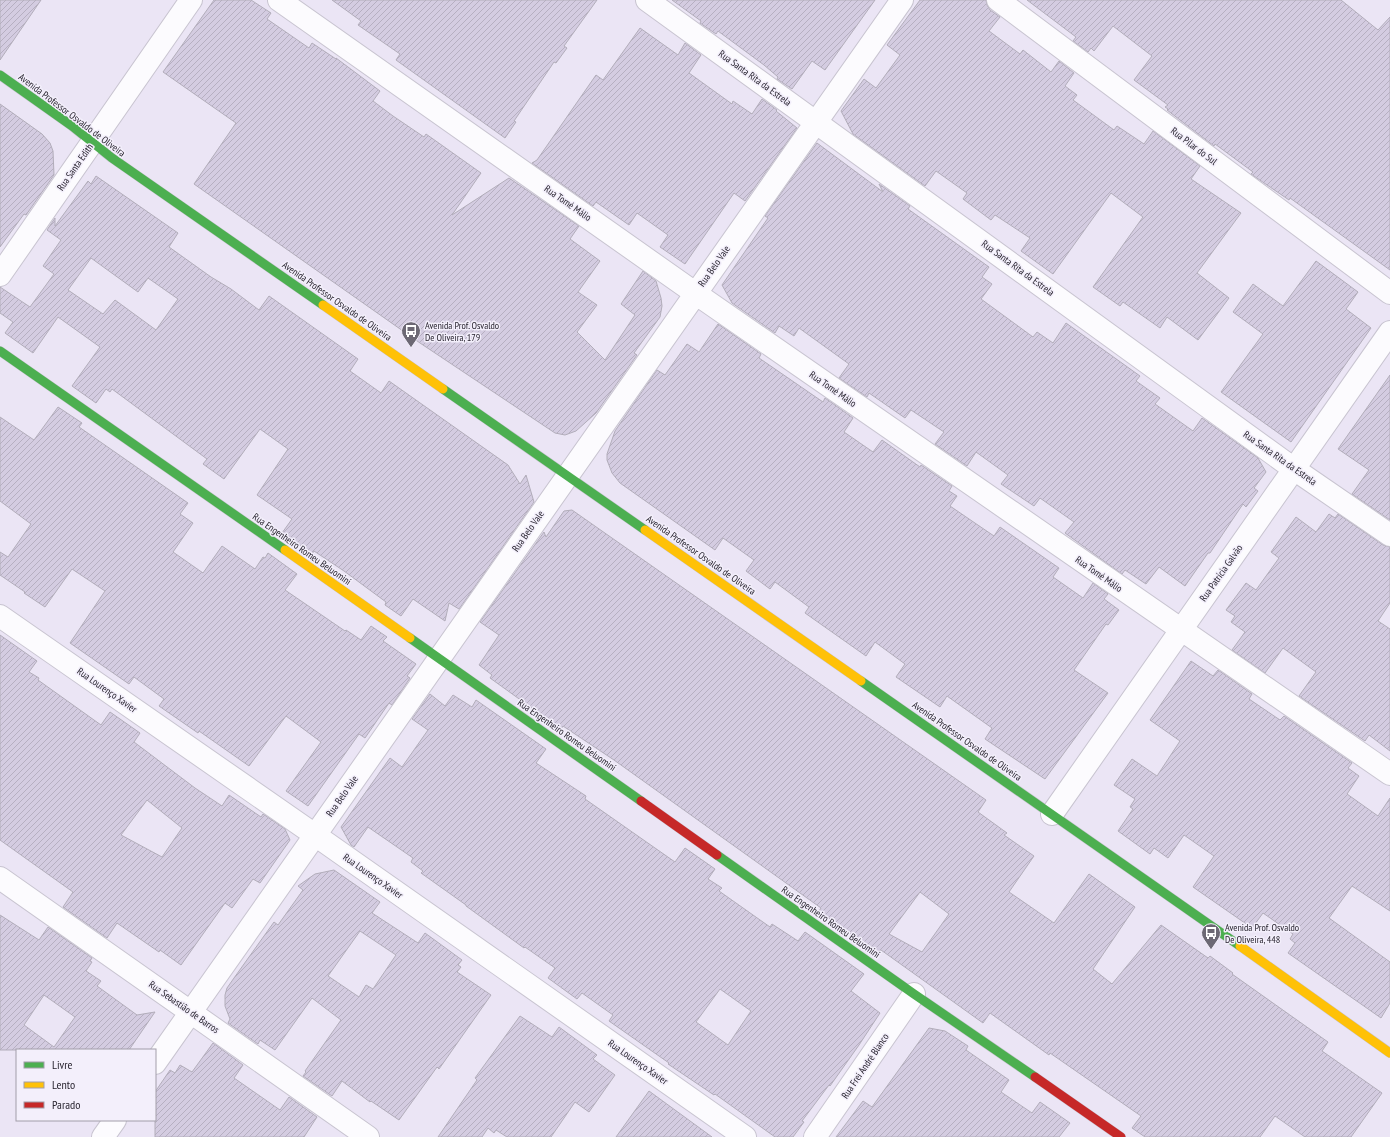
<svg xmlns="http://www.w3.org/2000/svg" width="1390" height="1137" font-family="'PT Sans Narrow',sans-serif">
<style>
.building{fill:url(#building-hatch);stroke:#b2adba;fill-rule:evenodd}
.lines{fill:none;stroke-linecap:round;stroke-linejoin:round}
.street-casing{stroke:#c8c4d0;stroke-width:24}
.fast-casing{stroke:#c8c4d0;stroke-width:10}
.slow-casing{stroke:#c8c4d0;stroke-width:10}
.jam-casing{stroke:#c8c4d0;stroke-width:10}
.street{stroke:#fcfbfe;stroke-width:22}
.fast{stroke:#4caf50;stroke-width:9}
.slow{stroke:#ffc107;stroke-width:9}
.jam{stroke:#c62828;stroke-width:9}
.labels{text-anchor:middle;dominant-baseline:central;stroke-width:3;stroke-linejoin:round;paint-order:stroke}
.street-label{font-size:10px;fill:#28242f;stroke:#f3effb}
.poi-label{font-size:10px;fill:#28242f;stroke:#f3effb;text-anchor:start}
</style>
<defs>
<pattern id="building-hatch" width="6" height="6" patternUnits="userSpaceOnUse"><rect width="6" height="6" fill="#d4cce1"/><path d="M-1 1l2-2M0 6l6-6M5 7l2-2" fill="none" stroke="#b6afc1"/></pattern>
</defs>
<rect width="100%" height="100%" fill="#ebe5f5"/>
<path class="building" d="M 0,0 L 41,0 L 0,60 Z
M 214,0 L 251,0 L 271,13 L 267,19 L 309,48 L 312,43 L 336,59 L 336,58 L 380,91 L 373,101 L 393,116 L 424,137 L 426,134 L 481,173 L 452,215 L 509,178 L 579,226 L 570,239 L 600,261 L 578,292 L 597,305 L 577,332 L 605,360 L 635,315 L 621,304 L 643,271 L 656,281 L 661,298 L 662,306 L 660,317 L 634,353 L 637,355 L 596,413 L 576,431 L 565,435 L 555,433 L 420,343 L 194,184 L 236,123 L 163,72 Z
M 332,0 L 597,0 L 564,46 L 567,48 L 556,63 L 554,62 L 514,121 L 516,122 L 505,138 L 396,60 L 400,54 L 358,25 L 361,21 Z
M 672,0 L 875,0 L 825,70 L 812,61 L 792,89 L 777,79 L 778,77 L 764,65 L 718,31 L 716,34 L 700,23 L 701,21 Z
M 920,0 L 986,0 L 987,5 L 990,10 L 1000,17 L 989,31 L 1020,54 L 1023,50 L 1051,72 L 1059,61 L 1074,73 L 1065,86 L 1077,95 L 1073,100 L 1114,130 L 1117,126 L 1144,144 L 1153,131 L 1200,166 L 1191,179 L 1241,213 L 1197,273 L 1229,298 L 1198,340 L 1167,317 L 1160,328 L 1123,302 L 1120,306 L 1093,287 L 1143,217 L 1111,193 L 1053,274 L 1021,251 L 1030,238 L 995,215 L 991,220 L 963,199 L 967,193 L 936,171 L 925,186 L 853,134 L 841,111 L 864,79 L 876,88 L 900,55 L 887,45 Z
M 1027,0 L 1341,0 L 1378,30 L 1390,17 L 1390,270 L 1290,198 L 1289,200 L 1251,174 L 1253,172 L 1215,144 L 1214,146 L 1167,110 L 1168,109 L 1165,107 L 1168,105 L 1134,80 L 1152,56 L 1113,26 L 1094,51 L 1091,48 L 1088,52 L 1073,41 L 1076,37 Z
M 640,28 L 678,55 L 685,43 L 701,55 L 689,73 L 732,104 L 733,101 L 752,114 L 762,99 L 777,110 L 776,111 L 797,128 L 745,201 L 734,193 L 685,264 L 660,247 L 668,235 L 637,213 L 629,225 L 596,202 L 593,206 L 532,163 L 537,160 L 596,75 L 603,80 Z
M 0,104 L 42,134 L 50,143 L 53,151 L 54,175 L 26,215 L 24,214 L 0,247 Z
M 817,143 L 883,192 L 879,184 L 910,206 L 908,209 L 989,267 L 982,277 L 992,284 L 981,299 L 1033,337 L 1037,332 L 1053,343 L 1066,323 L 1140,376 L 1136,381 L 1160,398 L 1155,404 L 1193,431 L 1202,418 L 1258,458 L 1266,472 L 1254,488 L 1258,491 L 1246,507 L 1243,504 L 1210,553 L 1208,553 L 1185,586 L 1159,567 L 1146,584 L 1125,570 L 1122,574 L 1065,533 L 1074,522 L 1040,498 L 1034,506 L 1001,484 L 1008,475 L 976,452 L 967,466 L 935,444 L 944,432 L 911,410 L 905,418 L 869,393 L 867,397 L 839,378 L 849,364 L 799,328 L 794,336 L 779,326 L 775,333 L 732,303 L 722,285 L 768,218 L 765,216 Z
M 96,176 L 178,233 L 169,247 L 211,277 L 231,289 L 259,310 L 269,296 L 358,359 L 350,371 L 381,393 L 389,381 L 508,465 L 520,484 L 526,475 L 534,502 L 459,609 L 449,603 L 445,621 L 413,599 L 401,616 L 385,605 L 386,602 L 344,571 L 314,551 L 312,554 L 282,533 L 292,519 L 257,495 L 288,449 L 260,429 L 224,479 L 203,464 L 207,459 L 112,389 L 110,392 L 106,389 L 96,403 L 72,386 L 100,347 L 58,317 L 33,353 L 5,333 L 13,322 L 0,313 L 0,287 L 30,307 L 54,274 L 43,266 L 61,240 L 47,230 L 55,218 L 55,226 L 88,181 L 91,184 ZM 91,258 L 138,292 L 148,278 L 178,299 L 156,330 L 115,300 L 103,314 L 68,290 Z
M 1316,261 L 1358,292 L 1346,309 L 1371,328 L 1291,442 L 1221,392 L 1263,334 L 1233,312 L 1253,284 L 1283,306 Z
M 718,324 L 761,354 L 759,358 L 823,402 L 825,398 L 853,418 L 844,432 L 873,452 L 882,440 L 920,467 L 921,465 L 952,486 L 949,491 L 957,496 L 950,506 L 994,536 L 1000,527 L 1059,568 L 1053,577 L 1083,598 L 1093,583 L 1108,594 L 1104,599 L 1119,610 L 1108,625 L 1106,624 L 1074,670 L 1108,693 L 1045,779 L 985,739 L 992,728 L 947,696 L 940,707 L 896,677 L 905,664 L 875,642 L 866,656 L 805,613 L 809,607 L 775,582 L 770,589 L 746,571 L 754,560 L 723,538 L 715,550 L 620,483 L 612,473 L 607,460 L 607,454 L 615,431 L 657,370 L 665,375 L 687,344 L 699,352 Z
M 1390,375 L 1390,520 L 1352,494 L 1369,470 L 1338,449 Z
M 58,407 L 82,423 L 79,427 L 188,503 L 180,514 L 193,523 L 173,552 L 203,573 L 222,546 L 255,569 L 263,557 L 265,558 L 268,553 L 297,574 L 285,590 L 345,631 L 346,630 L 361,640 L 371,626 L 387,637 L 383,641 L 416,664 L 407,676 L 410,678 L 392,705 L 389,703 L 365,738 L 359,734 L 308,806 L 286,791 L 321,742 L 286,716 L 249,766 L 199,731 L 198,733 L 159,706 L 164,699 L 134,677 L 129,684 L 70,643 L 105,591 L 72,569 L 45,607 L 24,593 L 25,592 L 0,575 L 0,552 L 8,557 L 31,524 L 0,501 L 0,417 L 34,440 Z
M 572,510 L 986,800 L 978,812 L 1007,833 L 1004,835 L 1034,856 L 1009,892 L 1054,923 L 1089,874 L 1135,907 L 1093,969 L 1112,984 L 1161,925 L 1208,958 L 1210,956 L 1233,973 L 1232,974 L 1328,1042 L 1322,1051 L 1382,1093 L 1351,1137 L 1305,1137 L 1275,1116 L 1260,1137 L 1145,1137 L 1132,1128 L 1141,1116 L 1050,1053 L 1049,1055 L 990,1013 L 983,1023 L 881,950 L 878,953 L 819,911 L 821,908 L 614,760 L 563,726 L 561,729 L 490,678 L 492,675 L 479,665 L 499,635 L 480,622 L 544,532 L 546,537 L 564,511 ZM 920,892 L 949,914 L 922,952 L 889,934 Z
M 1329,514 L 1335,518 L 1338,514 L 1383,545 L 1390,547 L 1390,603 L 1378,621 L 1390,629 L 1390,751 L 1369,735 L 1365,741 L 1299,696 L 1316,672 L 1283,648 L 1265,673 L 1232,650 L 1245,632 L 1231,622 L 1235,616 L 1226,610 L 1246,583 L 1256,590 L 1279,558 L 1271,552 L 1296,517 L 1316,532 Z
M 0,635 L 37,661 L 29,672 L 39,678 L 38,680 L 101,725 L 110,712 L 140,733 L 134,742 L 195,788 L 222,806 L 229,795 L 261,817 L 263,814 L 285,829 L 290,840 L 260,883 L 253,879 L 232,908 L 225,903 L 181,965 L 160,950 L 159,952 L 117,923 L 107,938 L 63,907 L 73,892 L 0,840 ZM 147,800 L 182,828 L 162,857 L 121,835 Z
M 1191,661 L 1213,676 L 1218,670 L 1252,694 L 1249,699 L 1280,720 L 1284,716 L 1352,763 L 1348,768 L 1359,776 L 1347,794 L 1378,816 L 1390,798 L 1390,911 L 1352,886 L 1329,918 L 1390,962 L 1390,1003 L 1381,1018 L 1288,953 L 1295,943 L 1290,939 L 1293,934 L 1263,913 L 1252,928 L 1193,887 L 1214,856 L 1184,835 L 1168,858 L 1154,848 L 1150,854 L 1118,831 L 1133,809 L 1130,807 L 1135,799 L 1114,785 L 1132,759 L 1157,776 L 1180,741 L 1150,720 Z
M 430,694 L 445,706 L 453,695 L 472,707 L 476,700 L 546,749 L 536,763 L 586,796 L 585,799 L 675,862 L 685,848 L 715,869 L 708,879 L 722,888 L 719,891 L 770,927 L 772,924 L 798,941 L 805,932 L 864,974 L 851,991 L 880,1013 L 859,1045 L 830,1086 L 829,1085 L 802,1121 L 804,1122 L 793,1137 L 775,1137 L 715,1094 L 714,1095 L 668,1064 L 669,1063 L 609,1021 L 613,1015 L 582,993 L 577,999 L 548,978 L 555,968 L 525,947 L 524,948 L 466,906 L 466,905 L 421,873 L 423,871 L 411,862 L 413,858 L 368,827 L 354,847 L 351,845 L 341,827 L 390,758 L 402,767 L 428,730 L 412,719 ZM 720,989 L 751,1011 L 728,1045 L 696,1022 Z
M 334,870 L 380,902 L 372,913 L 418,943 L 425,933 L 462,960 L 458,965 L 461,967 L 457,972 L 491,995 L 439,1069 L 437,1067 L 399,1120 L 371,1101 L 370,1102 L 342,1081 L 332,1096 L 303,1076 L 306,1072 L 305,1071 L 341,1020 L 312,998 L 275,1050 L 260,1040 L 258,1044 L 228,1023 L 230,1019 L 225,1006 L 225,995 L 227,988 L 234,978 L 274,922 L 278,925 L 303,890 L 298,886 L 315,874 ZM 360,931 L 396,955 L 373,989 L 366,985 L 359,997 L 328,976 Z
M 0,915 L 39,940 L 48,927 L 92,958 L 90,961 L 92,962 L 86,971 L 101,981 L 97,986 L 137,1015 L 155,1012 L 129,1050 L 0,1050 ZM 44,995 L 75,1017 L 54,1047 L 24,1025 Z
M 520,1016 L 552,1037 L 559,1027 L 597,1055 L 593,1059 L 615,1075 L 589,1112 L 575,1102 L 551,1137 L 507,1137 L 496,1130 L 494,1133 L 488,1128 L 482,1137 L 438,1137 L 477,1080 L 475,1078 Z
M 929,1028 L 945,1031 L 968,1046 L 966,1050 L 1009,1080 L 1001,1092 L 1032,1113 L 1040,1102 L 1070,1123 L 1059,1137 L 836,1137 L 863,1101 L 872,1107 Z
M 213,1043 L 243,1065 L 234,1078 L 280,1110 L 289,1097 L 317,1117 L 304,1137 L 155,1137 L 155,1092 L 170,1070 L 175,1073 L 180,1065 L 192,1072 Z
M 649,1091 L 712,1137 L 616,1137 Z"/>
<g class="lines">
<g class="street-casing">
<path id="street" d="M 279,0 L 695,293 L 1390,774
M 647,0 L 1294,469 L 1390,535
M 998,0 L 1390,293
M 0,275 L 191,0
M 0,616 L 315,835 L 745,1137
M 1052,814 L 1390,332
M 0,878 L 368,1137
M 155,1063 L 902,0
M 103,1137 L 115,1120
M 815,1137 L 914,994"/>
</g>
<g class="fast-casing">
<path id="fast" d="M 0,75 L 72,126 L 112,158 L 323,305
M 0,351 L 285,550
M 443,389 L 645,530
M 410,638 L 641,801
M 861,681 L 1240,946
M 717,855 L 914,994 L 1035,1077"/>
</g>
<g class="slow-casing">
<path id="slow" d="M 323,305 L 443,389
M 645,530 L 861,681
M 285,550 L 410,638
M 1240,946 L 1390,1053"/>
</g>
<g class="jam-casing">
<path id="jam" d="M 641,801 L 717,855
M 1035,1077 L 1121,1137"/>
</g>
<use href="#street" class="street"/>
<use href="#fast" class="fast"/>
<use href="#slow" class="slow"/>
<use href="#jam" class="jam"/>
</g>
<defs>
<g id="bus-pin" transform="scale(1)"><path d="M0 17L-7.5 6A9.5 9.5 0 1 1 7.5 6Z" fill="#6c6874" stroke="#f3effb"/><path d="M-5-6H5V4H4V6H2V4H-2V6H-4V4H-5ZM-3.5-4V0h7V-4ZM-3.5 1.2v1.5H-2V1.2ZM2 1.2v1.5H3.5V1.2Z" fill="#fff"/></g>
</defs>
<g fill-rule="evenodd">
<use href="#bus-pin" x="411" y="331"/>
<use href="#bus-pin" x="1211" y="933"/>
</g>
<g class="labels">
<g class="street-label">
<text transform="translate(755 78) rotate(36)">Rua Santa Rita da Estrela</text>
<text transform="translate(72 115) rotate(37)">Avenida Professor Osvaldo de Oliveira</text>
<text transform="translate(1194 146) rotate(37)">Rua Pilar do Sul</text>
<text transform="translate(75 167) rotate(-55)">Rua Santa Edith</text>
<text transform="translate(568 203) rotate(35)">Rua Tomé Málio</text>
<text transform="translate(714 266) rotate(-55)">Rua Belo Vale</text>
<text transform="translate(1018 268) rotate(36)">Rua Santa Rita da Estrela</text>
<text transform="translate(337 301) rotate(35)">Avenida Professor Osvaldo de Oliveira</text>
<text transform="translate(833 389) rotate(35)">Rua Tomé Málio</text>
<text transform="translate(1280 458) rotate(35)">Rua Santa Rita da Estrela</text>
<text transform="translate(528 531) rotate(-55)">Rua Belo Vale</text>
<text transform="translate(302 549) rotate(35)">Rua Engenheiro Romeu Beluomini</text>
<text transform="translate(701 555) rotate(35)">Avenida Professor Osvaldo de Oliveira</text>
<text transform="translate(1221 573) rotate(-55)">Rua Patrícia Galvão</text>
<text transform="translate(1099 574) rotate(35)">Rua Tomé Málio</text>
<text transform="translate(107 690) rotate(35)">Rua Lourenço Xavier</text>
<text transform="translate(567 735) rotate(35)">Rua Engenheiro Romeu Beluomini</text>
<text transform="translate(967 741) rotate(35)">Avenida Professor Osvaldo de Oliveira</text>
<text transform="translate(342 796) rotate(-55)">Rua Belo Vale</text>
<text transform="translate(373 876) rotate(35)">Rua Lourenço Xavier</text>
<text transform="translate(831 922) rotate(35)">Rua Engenheiro Romeu Beluomini</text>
<text transform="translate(184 1007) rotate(35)">Rua Sebastião de Barros</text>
<text transform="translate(638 1062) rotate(35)">Rua Lourenço Xavier</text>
<text transform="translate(865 1066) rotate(-56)">Rua Frei André Blanco</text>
</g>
<g class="poi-label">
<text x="425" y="325">Avenida Prof. Osvaldo<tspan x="425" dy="12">De Oliveira, 179</tspan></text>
<text x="1225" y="927">Avenida Prof. Osvaldo<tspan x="1225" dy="12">De Oliveira, 448</tspan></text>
</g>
</g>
<rect x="16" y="1049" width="140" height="72" fill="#f3effb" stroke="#a29ea9"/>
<rect x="24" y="1062" width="20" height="6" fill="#4caf50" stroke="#a29ea9"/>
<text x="52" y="1069" font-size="12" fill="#28242f">Livre</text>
<rect x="24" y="1082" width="20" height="6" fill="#ffc107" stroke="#a29ea9"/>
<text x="52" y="1089" font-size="12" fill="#28242f">Lento</text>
<rect x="24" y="1102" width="20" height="6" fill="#c62828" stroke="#a29ea9"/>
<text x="52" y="1109" font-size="12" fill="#28242f">Parado</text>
</svg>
